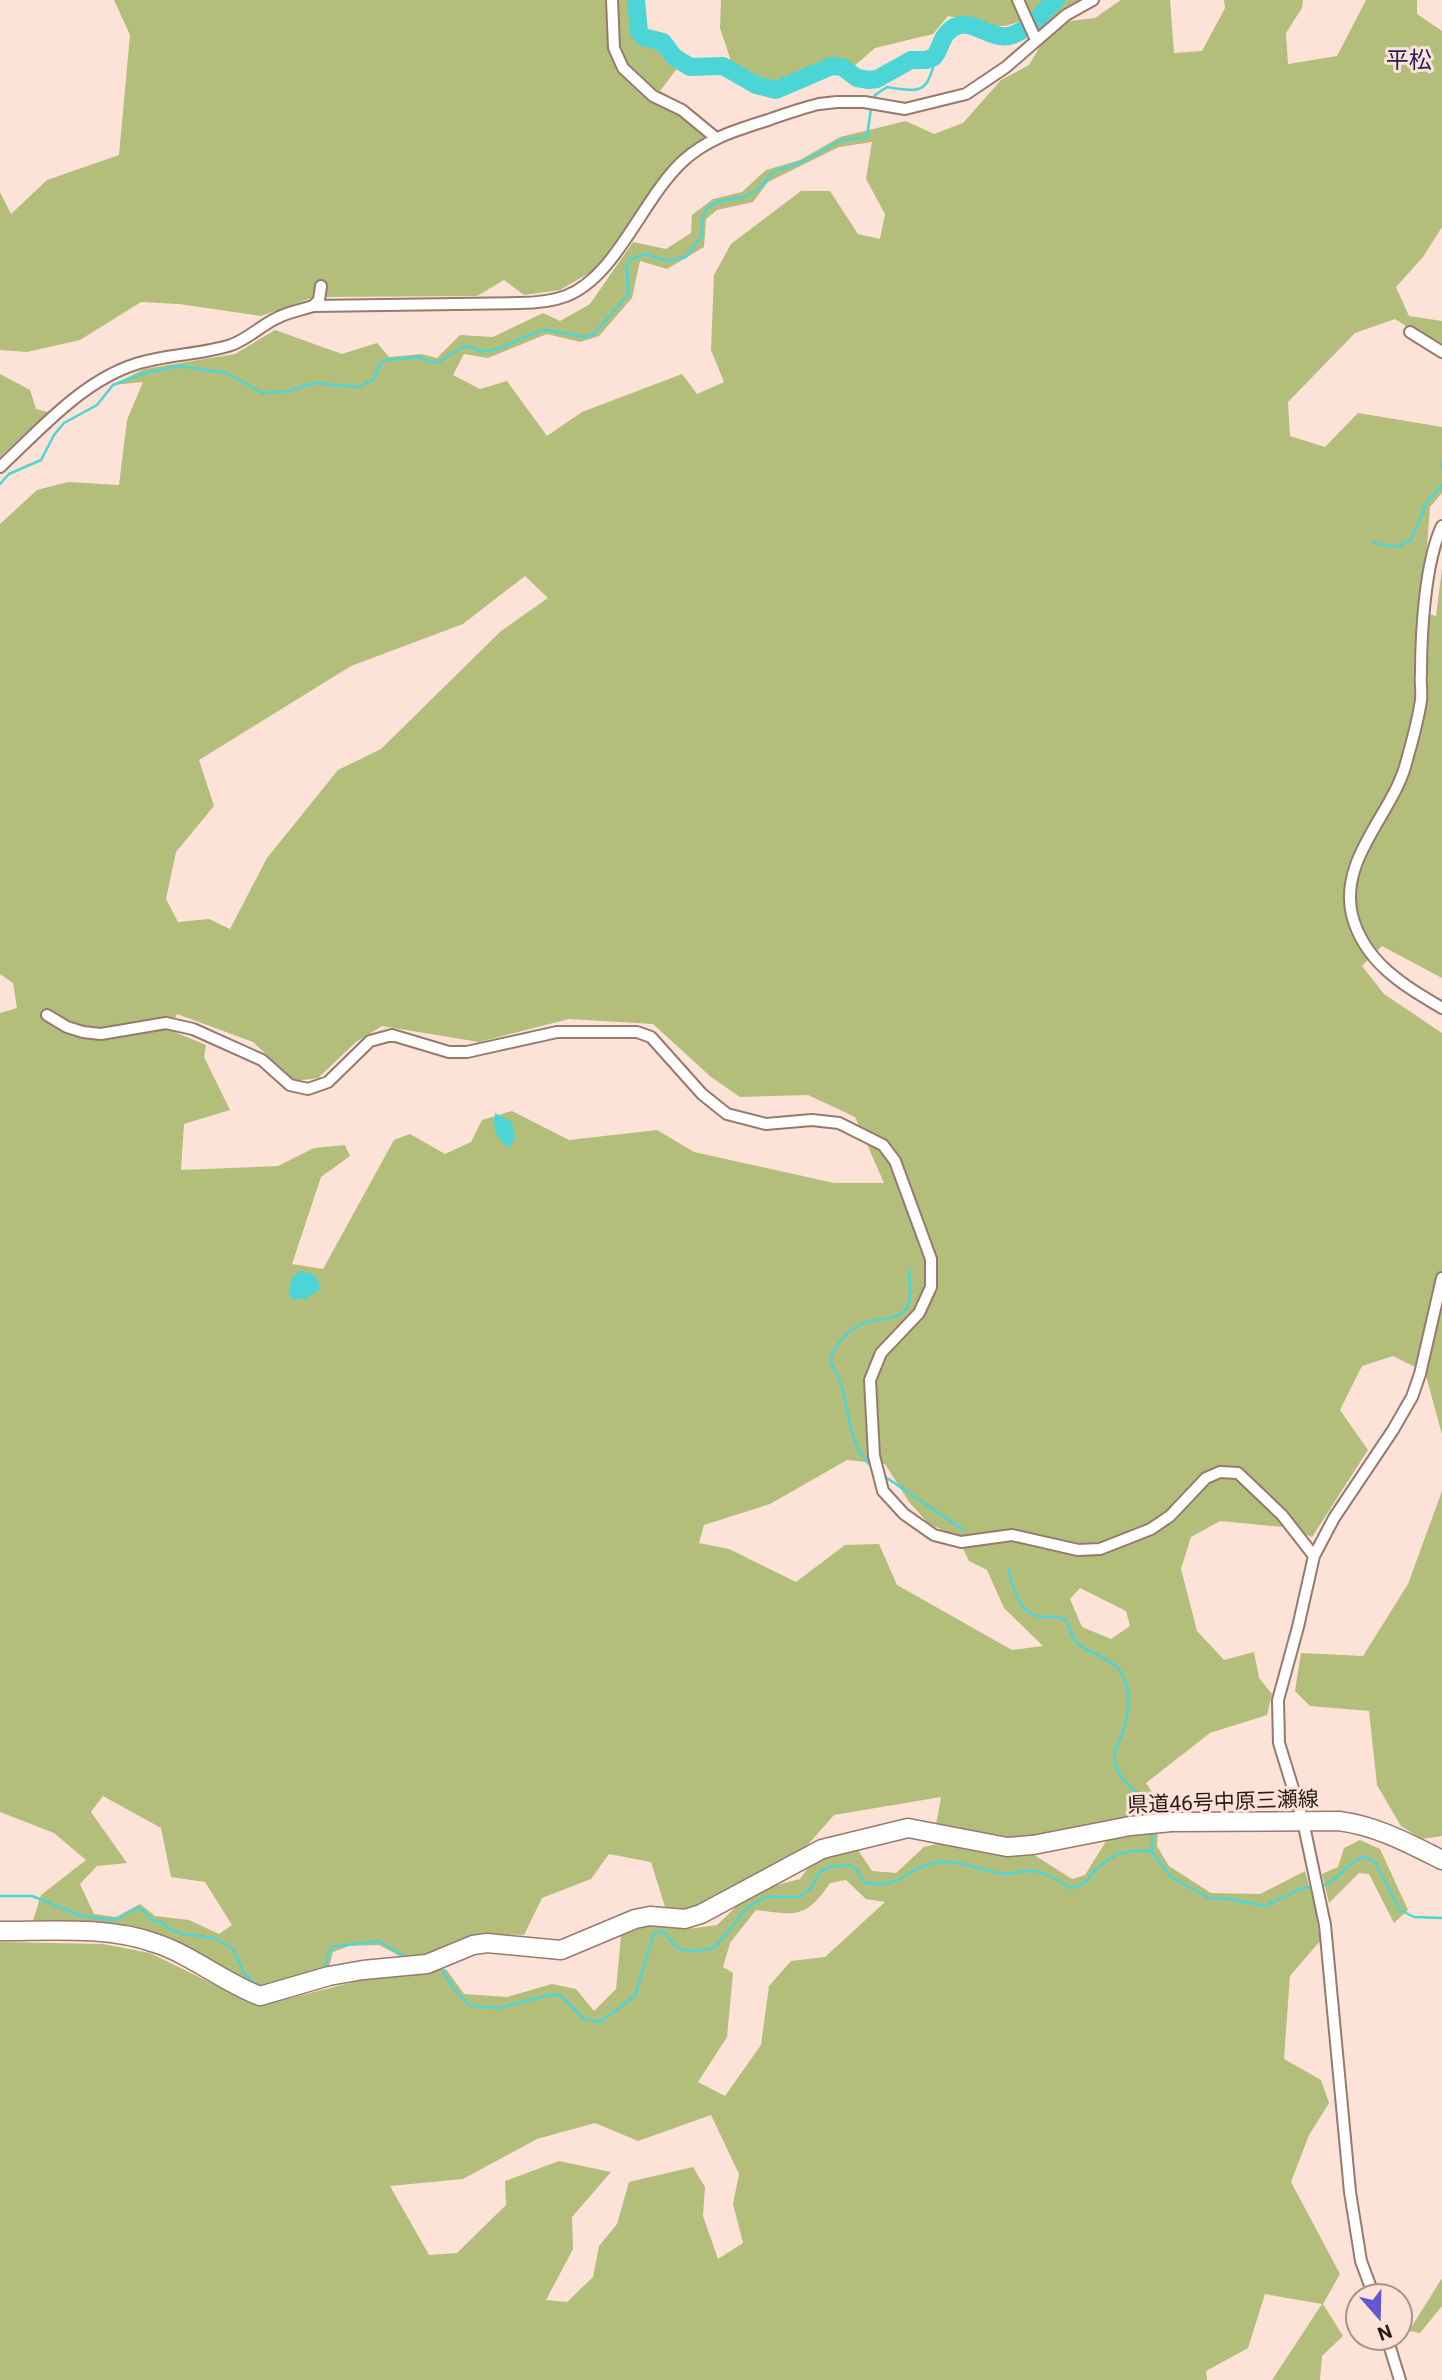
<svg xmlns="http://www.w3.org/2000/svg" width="1442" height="2380" font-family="Roboto,'Noto Sans JP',sans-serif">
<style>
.green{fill:#b3be7b;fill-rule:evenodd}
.water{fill:#4cd5d6}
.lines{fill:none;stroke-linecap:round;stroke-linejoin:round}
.stream{stroke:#4cd5d6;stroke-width:2.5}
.river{stroke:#4cd5d6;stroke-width:18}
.minor-casing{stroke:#98796d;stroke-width:14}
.primary-casing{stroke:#98796d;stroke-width:21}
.minor{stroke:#fff;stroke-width:10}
.primary{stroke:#fff;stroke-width:18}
.labels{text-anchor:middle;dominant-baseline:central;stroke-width:6;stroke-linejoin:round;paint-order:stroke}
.street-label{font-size:21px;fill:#281c17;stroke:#fde2d7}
.neighbourhood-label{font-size:23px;fill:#27215b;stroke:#fde2d7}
</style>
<rect width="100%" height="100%" fill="#fde2d7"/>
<path class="green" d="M 114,0 L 641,0 L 644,32 L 663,37 L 685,58 L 660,91 L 686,105 L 716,131 L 704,137 L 667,169 L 596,269 L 560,290 L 524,295 L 504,280 L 477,296 L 314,297 L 261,316 L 179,304 L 141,302 L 80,340 L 27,352 L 0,350 L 0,192 L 11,214 L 47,180 L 119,155 L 130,35 Z
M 721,0 L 1082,0 L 1039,30 L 1030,14 C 1004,36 979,23 948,16 L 933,34 L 875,48 L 845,74 C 826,66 793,86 776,95 L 728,75 L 730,58 L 720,28 Z
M 1121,0 L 1170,0 L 1174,53 L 1202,51 L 1225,8 L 1224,0 L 1303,0 L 1302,8 L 1286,33 L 1288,64 L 1337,56 L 1366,0 L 1417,0 L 1417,14 L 1442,31 L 1442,227 L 1423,257 L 1396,287 L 1409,316 L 1442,321 L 1442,348 L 1395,319 L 1355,333 L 1288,402 L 1290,436 L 1325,447 L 1358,413 L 1442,427 L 1442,493 L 1430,507 L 1422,612 L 1436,616 L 1442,569 L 1442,978 L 1382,946 L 1362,966 L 1384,994 L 1442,1033 L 1442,1435 L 1425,1372 L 1393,1356 L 1362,1366 L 1340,1410 L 1368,1450 L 1312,1537 L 1284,1527 L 1220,1521 L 1191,1537 L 1181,1569 L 1197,1631 L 1224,1660 L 1254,1652 L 1259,1678 L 1272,1694 L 1267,1715 L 1210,1733 L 1146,1783 L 1167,1815 L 1014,1841 L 936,1825 L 941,1797 L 834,1815 L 805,1848 L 695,1910 L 665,1907 L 651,1862 L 609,1854 L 591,1879 L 542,1898 L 524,1935 L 483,1934 L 438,1955 L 409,1961 L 379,1945 L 349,1946 L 333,1952 L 328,1971 L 265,1991 L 149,1933 L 32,1924 L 41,1895 L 86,1860 L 54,1833 L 0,1812 L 0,1013 L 17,1008 L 13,983 L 0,974 L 0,524 L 37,490 L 68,482 L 119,485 L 127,420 L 143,382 L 113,385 L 144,369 L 235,354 L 275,330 L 342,354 L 377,343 L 389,357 L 421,354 L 437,358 L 460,335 L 493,337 L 543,313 L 560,321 L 590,304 L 633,242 L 666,249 L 691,233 L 692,215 L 713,199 L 742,192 L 766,170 L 800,160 L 840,137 L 906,121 L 934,134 L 963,123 L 1001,80 L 1029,65 L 1042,43 L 1070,21 L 1095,18 ZM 872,142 L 866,179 L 885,214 L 880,239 L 858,234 L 830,191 L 801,191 L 731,244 L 714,275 L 711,350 L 724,382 L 697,394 L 682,374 L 582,412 L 547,436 L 507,381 L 480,389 L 453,375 L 464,354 L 488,358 L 547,334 L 580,342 L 599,336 L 632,298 L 640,261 L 667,269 L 704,247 L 706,219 L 717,210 L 753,202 L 768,182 L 839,147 ZM 525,576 L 548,598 L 501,631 L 381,749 L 338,770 L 267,858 L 230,929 L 209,919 L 178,922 L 166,899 L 176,852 L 214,806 L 199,760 L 351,666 L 463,624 ZM 177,1014 L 253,1042 L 295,1081 L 318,1078 L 356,1042 L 382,1026 L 479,1042 L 569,1019 L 653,1024 L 711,1077 L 740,1097 L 808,1095 L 855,1117 L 884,1183 L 834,1183 L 694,1152 L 657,1130 L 569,1140 L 512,1111 L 482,1120 L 471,1142 L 445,1154 L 410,1134 L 394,1140 L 323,1269 L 292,1264 L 321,1177 L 350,1156 L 345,1145 L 314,1148 L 278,1166 L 181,1170 L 184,1124 L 230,1110 L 204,1057 L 206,1045 L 170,1030 ZM 847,1460 L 885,1464 L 909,1502 L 929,1524 L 957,1536 L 969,1561 L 987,1570 L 1004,1608 L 1043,1646 L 1012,1650 L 897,1585 L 879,1544 L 845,1545 L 796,1582 L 729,1549 L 699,1543 L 704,1525 L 770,1504 ZM 1080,1588 L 1126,1611 L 1130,1626 L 1111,1639 L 1082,1627 L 1070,1599 ZM 103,1796 L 161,1828 L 171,1877 L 205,1882 L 232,1925 L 219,1934 L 189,1920 L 155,1916 L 140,1904 L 116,1917 L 94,1914 L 80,1884 L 97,1866 L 127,1863 L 91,1812 Z
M 0,374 L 30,390 L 36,409 L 48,412 L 0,457 Z
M 1442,1491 L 1442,1836 L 1421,1839 L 1401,1826 L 1377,1785 L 1369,1711 L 1310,1706 L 1295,1691 L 1301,1653 L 1363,1656 L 1408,1584 Z
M 1158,1830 L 1157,1846 L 1169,1866 L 1211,1893 L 1260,1894 L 1305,1871 L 1315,1907 L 1320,1941 L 1290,1976 L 1284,2059 L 1321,2080 L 1329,2103 L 1309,2135 L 1291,2182 L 1340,2274 L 1323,2304 L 1343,2336 L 1322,2356 L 1320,2380 L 1272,2380 L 1322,2304 L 1265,2294 L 1248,2348 L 1206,2371 L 1207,2380 L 0,2380 L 0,1942 L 103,1944 L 150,1953 L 258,2006 L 358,1981 L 446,1969 L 464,1994 L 507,1997 L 552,1984 L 576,1989 L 594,2011 L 616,1989 L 621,1936 L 650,1924 L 688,1929 L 717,1925 L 740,1903 L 769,1887 L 800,1879 L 813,1861 L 856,1847 L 872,1871 L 896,1873 L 924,1847 L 945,1842 L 1031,1853 L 1072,1879 L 1085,1875 L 1108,1838 ZM 846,1880 L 866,1899 L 885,1902 L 825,1957 L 791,1961 L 769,1986 L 761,2045 L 725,2096 L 698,2082 L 727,2037 L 733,1973 L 723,1967 L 730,1943 L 756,1910 C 796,1915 806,1919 830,1883 ZM 711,2115 L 739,2174 L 733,2204 L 743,2243 L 718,2259 L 703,2216 L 705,2187 L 693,2167 L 629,2182 L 617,2224 L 599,2246 L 593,2277 L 567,2302 L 546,2300 L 573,2249 L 572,2217 L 611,2172 L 559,2161 L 505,2181 L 506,2205 L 457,2253 L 429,2255 L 390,2186 L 463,2179 L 537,2139 L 595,2123 L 638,2141 Z
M 1360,1840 L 1380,1849 L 1408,1910 L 1394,1923 L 1369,1874 L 1359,1873 L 1329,1903 L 1322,1874 L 1338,1867 L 1344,1848 Z
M 1442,2278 L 1442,2306 L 1420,2333 L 1409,2331 Z"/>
<path class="water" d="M 495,1113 L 512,1122 L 515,1137 L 510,1148 C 496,1139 492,1130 495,1113 Z
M 301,1271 L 315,1275 L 321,1288 L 306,1299 L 291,1299 L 289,1290 L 293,1276 Z"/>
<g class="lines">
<path class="stream" d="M 873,102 L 875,95 L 887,87 C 928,94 926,90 938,52
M 1442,461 L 1442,468
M 0,484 L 9,474 L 41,460 L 54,435 L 64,423 L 97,405 L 113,385 L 145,373 L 179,366 L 227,373 L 262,393 L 289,391 L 314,383 L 359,387 L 374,379 L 380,364 L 386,360 L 419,357 L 430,362 L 439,362 L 461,348 L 468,346 L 483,352 L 503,347 L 536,332 L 547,330 L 585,337 L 594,334 L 628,294 L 627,266 L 631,259 L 645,254 L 667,261 L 686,257 L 702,235 L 702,218 L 709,206 L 720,201 L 744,197 L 758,190 L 773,172 L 802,162 L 839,141 L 867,137 L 871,108
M 1373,543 L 1396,547 L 1411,540 L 1427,502 L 1442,485
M 873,1468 C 850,1446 850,1420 843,1391 C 841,1381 834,1370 830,1360 C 835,1345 846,1332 861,1324 C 877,1316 901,1324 909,1303 C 912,1294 909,1280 909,1270
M 884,1476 L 964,1530
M 1008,1568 C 1013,1587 1018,1615 1043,1617 C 1052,1617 1057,1615 1066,1620 C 1070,1627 1071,1638 1078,1644 C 1091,1655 1113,1658 1122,1674 C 1131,1689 1129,1712 1124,1728 C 1121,1742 1112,1748 1115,1763 C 1120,1785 1146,1794 1152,1816
M 1152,1829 L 1152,1852 L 1171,1877 L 1209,1898 L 1230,1899 L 1265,1906 L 1300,1889 L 1314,1887
M 1320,1886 C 1340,1883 1344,1862 1365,1857 L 1375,1862 L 1400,1910 L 1414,1917 L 1442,1918
M 0,1896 L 32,1896 L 79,1915 L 110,1920 L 117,1919 L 137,1908 L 144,1911 L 152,1920 L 161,1922 L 168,1928 L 182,1934 L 215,1938 L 233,1949 L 244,1973 L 256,1985 L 267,1985
M 440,1966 L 454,1989 L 470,2006 L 499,2008 L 549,1995 L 560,1995 L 584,2019 L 600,2022 L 635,1996 L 654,1933 L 663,1931 C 668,1937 673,1946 680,1949 C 689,1952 709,1951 716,1946 L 748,1907 L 766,1897 L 799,1897 L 810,1889 L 820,1872 L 831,1867 L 849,1865 L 856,1869 L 865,1883 C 904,1889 902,1869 935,1863 C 958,1859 977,1869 998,1873 C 1009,1875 1020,1871 1030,1871 C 1045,1871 1058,1880 1069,1888 C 1086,1887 1089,1875 1100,1866 C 1114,1853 1134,1848 1152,1852
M 317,1971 L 325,1967 L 331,1947 L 379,1941 L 409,1959"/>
<path class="river" d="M 636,0 L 639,32 L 643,37 L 663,42 L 674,57 L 690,67 L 723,66 L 756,85 L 776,90 L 832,66 L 842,67 L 857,78 L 869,80 L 877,79 L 911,60 L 926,60 L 934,57 C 940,50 941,39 947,33 C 967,11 987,40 1008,36 C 1026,33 1043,12 1056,0"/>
<g class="minor-casing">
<path id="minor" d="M 612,0 L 614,48 L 623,68 L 653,96 L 682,110 L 716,138
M 1018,0 L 1036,40
M 313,306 L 319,300 L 321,286
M 1410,332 L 1442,352
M 0,467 C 40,430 82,381 136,364 C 167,354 200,355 231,345 C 248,339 260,326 277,318 C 288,312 301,310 313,306 L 519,303 C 535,303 550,302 566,296 C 617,276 642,199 683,161 C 708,138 737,130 768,120 C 785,114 802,108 819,104 L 837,102 L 864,102 L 905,109 L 966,94 L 1006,67 L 1066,15 L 1093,0
M 1442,526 C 1425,562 1421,632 1421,673 C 1420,682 1422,691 1421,700 C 1418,722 1411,745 1405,767 C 1390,816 1339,860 1352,915 C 1364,962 1403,985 1442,1008
M 47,1015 L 67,1027 L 83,1032 L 101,1034 L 166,1023 L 193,1029 L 262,1060 L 290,1085 L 308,1089 L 328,1082 L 370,1041 L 392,1035 L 449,1052 L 467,1052 L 557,1032 L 637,1032 L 651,1037 L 702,1094 L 727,1114 L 766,1124 L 812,1120 L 839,1123 L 883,1145 L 895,1161 L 931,1259 L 931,1287 L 919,1313 L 881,1353 L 870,1380 L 874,1456 L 883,1491 L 904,1514 L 934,1535 L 961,1542 L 1012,1535 L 1078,1550 L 1100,1549 L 1151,1529 L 1170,1516 L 1206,1478 L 1220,1472 L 1238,1473 L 1282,1515 L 1314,1556
M 1374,2296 L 1361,2261 L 1350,2192 L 1325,1925 L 1303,1821 L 1279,1743 L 1278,1700 L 1298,1627 L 1314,1556 L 1334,1518 L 1393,1430 L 1412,1397 L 1420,1374 L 1442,1278
M 1387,2338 L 1400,2380"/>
</g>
<g class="primary-casing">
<path id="primary" d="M 0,1931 C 50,1931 107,1926 155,1943 C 192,1955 223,1982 260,1996 L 329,1976 L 363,1970 L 427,1964 L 473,1945 L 487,1943 L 561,1950 L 635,1919 L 650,1916 L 685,1919 L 701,1914 L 822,1849 L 908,1828 L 1007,1847 L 1033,1845 L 1130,1826 L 1171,1822 L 1339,1821 C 1377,1826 1408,1843 1442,1860"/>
</g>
<use href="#minor" class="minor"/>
<use href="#primary" class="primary"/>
</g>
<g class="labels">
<g class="street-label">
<text transform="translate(1223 1802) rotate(-2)">県道46号中原三瀬線</text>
</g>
<g class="neighbourhood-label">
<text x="1409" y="60">平松</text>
</g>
</g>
<g transform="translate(1379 2317) rotate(160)"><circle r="33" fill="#fde2d7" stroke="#a8938a" stroke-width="2"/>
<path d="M0-5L12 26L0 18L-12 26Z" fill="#6458d1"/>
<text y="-10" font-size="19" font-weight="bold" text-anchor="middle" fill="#281c17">N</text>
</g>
</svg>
